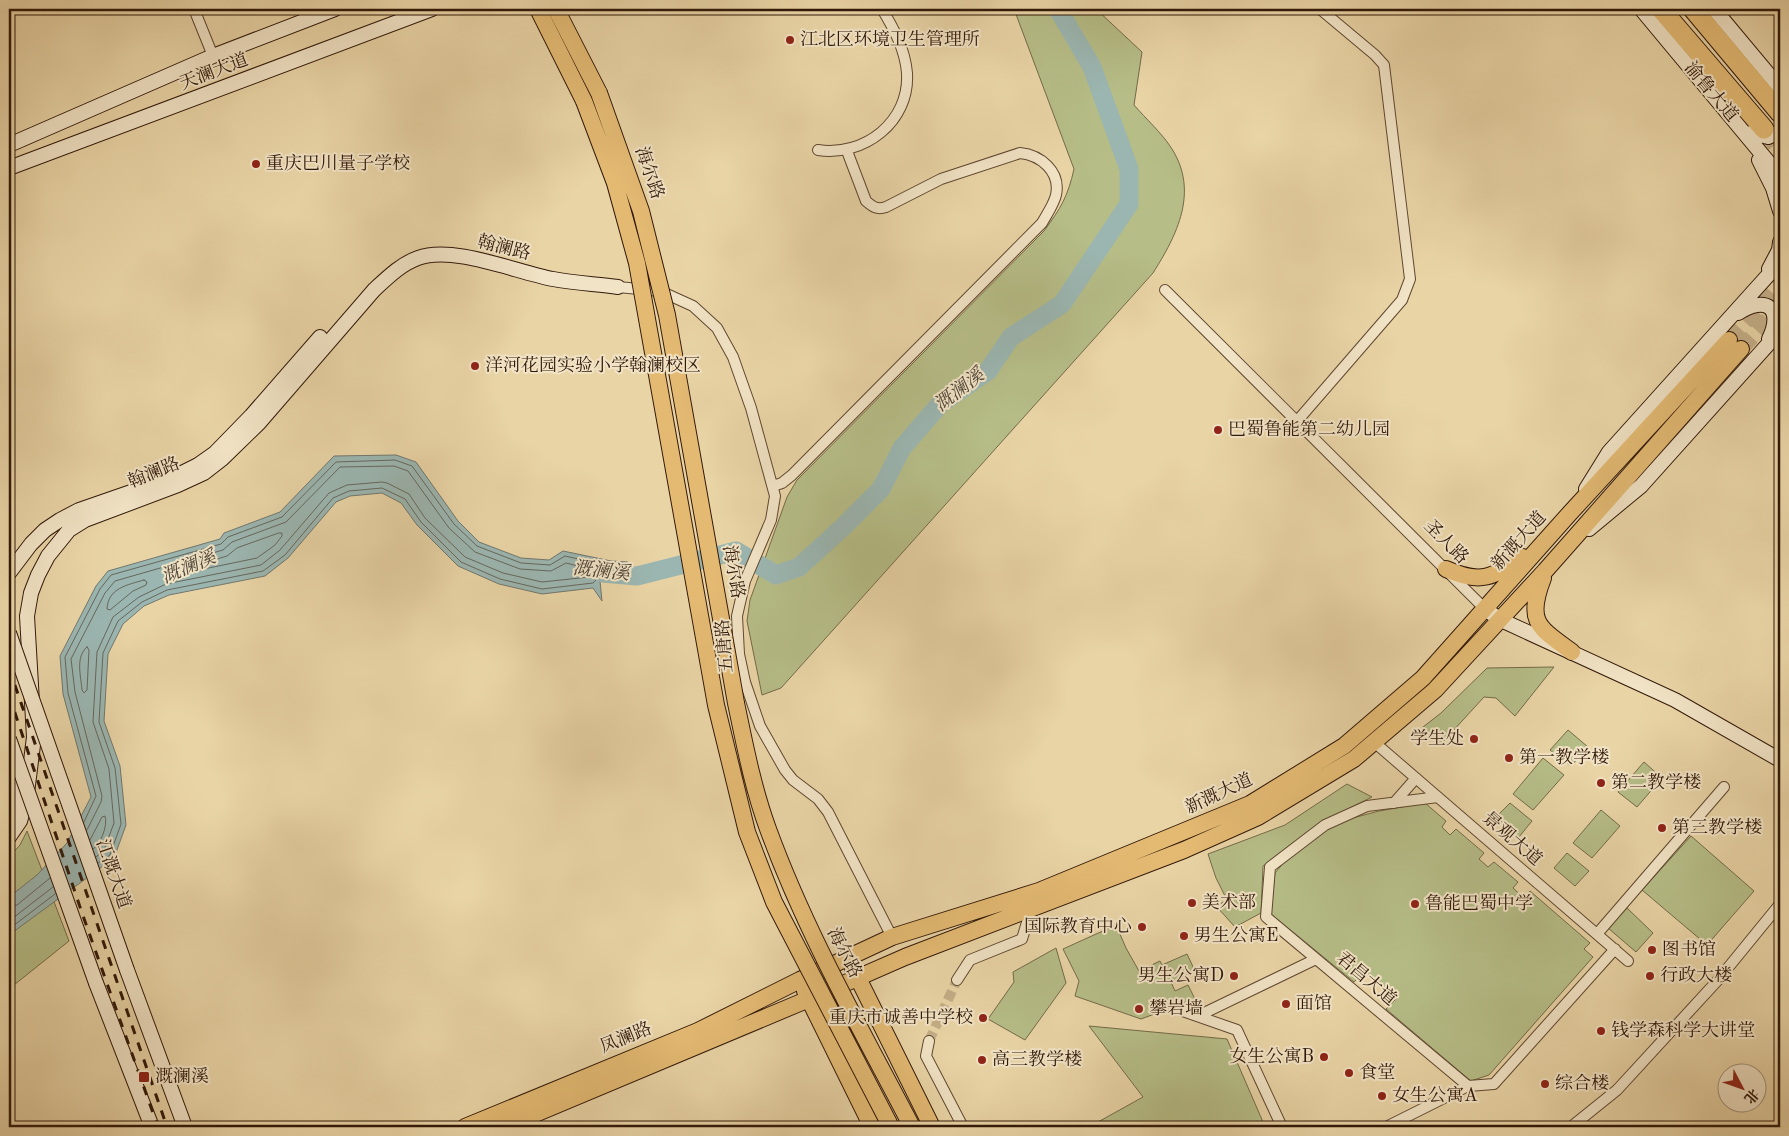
<svg xmlns="http://www.w3.org/2000/svg" width="1789" height="1136" font-family="'Old Standard TT','Noto Serif SC',serif">
<style>
.green{fill:#b6bd87;stroke:#746a48}
.water{fill:#9bb6b1;stroke:#71776e}
.lines{fill:none;stroke-linecap:round;stroke-linejoin:round}
.shore{stroke:#66675d;stroke-width:1}
.river{stroke:#9bb6b1;stroke-width:19}
.street-tunnel{stroke:#c4ae87;stroke-width:10;stroke-dasharray:10 5;stroke-linecap:butt}
.primary-tunnel{stroke:#c4ae87;stroke-width:16;stroke-dasharray:16 8;stroke-linecap:butt}
.highway-tunnel{stroke:#c4ae87;stroke-width:19;stroke-dasharray:19 9;stroke-linecap:butt}
.street-casing{stroke:#5f4730;stroke-width:12}
.secondary-casing{stroke:#311809;stroke-width:16}
.primary-casing{stroke:#311809;stroke-width:18}
.highway-casing{stroke:#311809;stroke-width:21}
.street{stroke:#f1e3c5;stroke-width:10}
.secondary{stroke:#f1e3c5;stroke-width:14}
.primary{stroke:#e4ba73;stroke-width:16}
.highway{stroke:#e4ba73;stroke-width:19}
.rail{stroke:#311809;stroke-width:3;stroke-dasharray:9 9;stroke-linecap:butt}
.secondary-bridge-casing{stroke:#311809;stroke-width:16;stroke-linecap:butt}
.primary-bridge-casing{stroke:#311809;stroke-width:18;stroke-linecap:butt}
.secondary-bridge{stroke:#f1e3c5;stroke-width:14}
.primary-bridge{stroke:#e4ba73;stroke-width:16}
.poi-dot{fill:#8f2418;stroke:#f1e3c5;stroke-width:2}
.labels{text-anchor:middle;dominant-baseline:central;stroke-width:4;stroke-linejoin:round;paint-order:stroke}
.poi-label{font-size:18px;fill:#311809;stroke:#f1e3c5;text-anchor:start}
.street-label{font-size:18px;fill:#311809;stroke:#f1e3c5}
.water-label{font-size:19px;font-style:italic;fill:#51473b;stroke:#f1e3c5}
</style>
<rect width="100%" height="100%" fill="#e9d4a6"/>
<filter id="stains"><feTurbulence type="fractalNoise" baseFrequency=".004" numOctaves="4"/><feColorMatrix values="0 0 0 0 .2 0 0 0 0 .09 0 0 0 0 .02 0 0 0 .5 -.17"/></filter>
<radialGradient id="worn" r=".72"><stop offset=".6" stop-color="#630" stop-opacity="0"/><stop offset="1" stop-color="#630" stop-opacity=".3"/></radialGradient>
<path class="green" d="M 1014,9 L 1096,9 L 1142,52 L 1134,105 C 1146,119 1162,133 1172,149 C 1199,192 1177,235 1153,273 L 781,688 L 762,695 L 747,621 L 750,600 L 787,497 L 797,480 L 1044,231 C 1061,208 1068,196 1074,169 Z
M 1554,667 L 1515,716 L 1496,698 L 1484,697 L 1441,744 L 1423,727 L 1441,713 L 1487,668 Z
M 1568,730 L 1588,747 L 1571,766 L 1550,750 Z
M 1543,758 L 1564,775 L 1533,810 L 1513,794 Z
M 1644,762 L 1662,778 L 1637,807 L 1618,792 Z
M 1347,784 L 1372,797 L 1322,822 L 1263,866 L 1261,913 L 1235,927 L 1216,906 L 1227,900 L 1216,878 L 1208,854 L 1285,825 Z
M 1425,803 L 1446,821 L 1442,827 L 1450,835 L 1456,829 L 1484,853 L 1479,859 L 1488,867 L 1494,862 L 1518,882 L 1513,888 L 1524,898 L 1530,891 L 1590,943 L 1584,949 L 1593,957 L 1489,1075 L 1471,1081 L 1386,1009 L 1397,998 L 1365,971 L 1354,982 L 1271,914 L 1275,873 L 1286,860 L 1325,827 L 1349,819 L 1379,811 Z
M 1510,803 L 1532,821 L 1519,837 L 1496,817 Z
M 1601,810 L 1620,826 L 1592,858 L 1573,843 Z
M 27,831 L 69,941 L 9,989 L 9,857 L 20,845 Z
M 1691,836 L 1754,891 L 1707,945 L 1642,890 Z
M 1567,853 L 1589,871 L 1575,886 L 1554,868 Z
M 1627,908 L 1653,933 L 1636,952 L 1608,928 Z
M 1116,925 L 1126,948 L 1139,971 L 1160,961 L 1162,965 L 1187,954 L 1195,971 L 1171,982 L 1175,991 L 1188,985 L 1195,999 L 1141,1019 L 1075,996 L 1079,981 L 1063,949 Z
M 1056,948 L 1066,983 L 1025,1040 L 988,1019 L 1014,982 L 1013,972 Z
M 1089,1026 L 1227,1039 L 1263,1122 L 1260,1127 L 1089,1127 L 1143,1097 Z"/>
<path class="water" d="M 396,455 L 416,462 L 458,521 L 479,542 L 521,558 L 549,560 L 563,551 L 611,561 L 628,562 L 628,581 L 600,581 L 602,601 L 593,588 L 542,594 L 499,584 L 458,566 L 417,525 L 401,503 L 382,493 L 350,496 L 336,502 L 288,558 L 265,576 L 169,595 L 144,606 L 123,624 L 108,654 L 104,721 L 120,766 L 126,825 L 114,858 L 9,935 L 9,897 L 37,875 L 67,843 L 91,797 L 63,694 L 60,656 L 96,586 L 108,571 L 220,539 L 224,533 L 280,512 L 334,456 Z"/>
<g class="lines">
<path class="shore" d="M 279,533 L 282,533 L 282,536 L 275,545 L 257,558 L 199,570 L 196,568 L 197,565 L 227,556 L 237,548 Z
M 144,580 L 147,582 L 146,585 L 133,591 L 110,610 L 107,609 C 108,588 127,585 144,580 Z
M 87,647 L 89,650 L 87,690 L 84,693 L 82,690 C 81,676 75,657 87,647 Z
M 84,822 L 96,796 L 68,693 L 65,657 L 100,589 L 111,575 L 221,544 L 228,537 L 282,517 L 336,462 L 395,460 L 412,466 L 454,524 L 477,546 L 521,563 L 550,565 L 565,556 L 623,569 L 623,574 L 621,576 L 600,576 L 593,583 L 542,589 L 500,579 L 461,562 L 421,522 L 405,499 L 382,488 L 349,491 L 333,498 L 285,555 L 263,571 L 167,590 L 142,602 L 118,621 L 103,653 L 99,722 L 115,768 L 121,824 L 110,855 L 98,863
M 87,830 L 101,802 L 102,796 L 75,692 L 71,659 L 105,593 L 115,581 L 223,550 L 232,542 L 286,522 L 340,467 L 394,466 L 408,471 L 449,528 L 475,552 L 520,569 L 551,571 L 566,563 L 594,570 L 594,572 L 589,577 L 542,582 L 503,573 L 465,557 L 425,518 L 409,494 L 387,483 L 382,482 L 347,485 L 329,493 L 280,550 L 261,565 L 166,584 L 139,597 L 113,617 L 97,652 L 93,722 L 109,769 L 114,823 L 104,850 L 96,857
M 90,840 L 102,817 L 105,816 C 108,825 101,844 93,849
M 9,907 L 17,905 L 50,878
M 9,921 L 53,887
M 9,929 L 55,894"/>
<path class="river" d="M 602,573 L 637,576 L 736,551 L 776,575 L 799,567 L 843,527 L 881,489 L 902,448 L 940,404 L 988,371 L 1011,337 L 1062,304 L 1129,204 L 1129,169 L 1092,67 L 1058,9"/>
<path class="street-tunnel" d="M 929,1041 L 957,980"/>
<path class="primary-tunnel" d="M 1729,340 L 1780,283
M 1741,349 L 1780,306"/>
<path class="highway-tunnel" d="M 1764,129 L 1780,148"/>
<g class="street-casing">
<path id="street" d="M 194,9 L 213,56
M 818,150 C 864,157 910,122 907,73 C 905,49 894,29 882,9
M 618,287 L 660,291 L 693,306 L 717,328 L 733,357 L 751,408 L 775,496 L 771,520 L 745,581 L 737,616 L 739,654 L 745,682 L 760,726 L 785,770 L 793,780 L 818,799 L 828,812 L 892,937
M 1165,290 L 1485,609
M 1298,420 L 1402,300 L 1410,279 L 1384,65 L 1375,55 L 1320,9
M 773,486 L 782,483 L 792,475 L 1042,223 C 1047,214 1054,204 1056,195 C 1061,171 1040,155 1020,153 L 941,179 L 886,207 C 877,210 873,207 866,201 L 847,151
M 1374,742 L 1628,961
M 1438,797 L 1367,806 L 1325,825 L 1270,867 L 1266,917 L 1468,1086 L 1494,1084 L 1615,949
M 1394,803 L 1416,778
M 1597,934 L 1724,787
M 957,980 L 970,960 L 1022,939 L 1031,909
M 1174,1008 L 1237,1030 L 1282,1127
M 1198,1016 L 1316,959
M 929,1041 L 926,1056 L 963,1127
M 1386,1127 L 1468,1086
M 1571,1127 L 1617,1090 L 1718,980 L 1780,904"/>
</g>
<g class="secondary-casing">
<path id="secondary" d="M 1641,9 L 1780,176
M 1714,9 L 1780,88
M 1751,133 L 1768,137 L 1780,132
M 9,145 L 213,56 L 335,9
M 1759,160 L 1773,188 L 1780,211
M 9,168 L 432,9
M 1769,269 L 1779,250 L 1780,242
M 1738,313 C 1766,295 1784,308 1769,339
M 1586,489 L 1609,452 L 1780,262
M 1589,529 L 1641,486 L 1780,331
M 9,573 L 31,544 L 45,530 L 60,520 L 79,510 L 174,477 L 198,465 L 215,453 L 251,416 L 320,337
M 1485,609 L 1501,620 L 1675,700 L 1780,760
M 9,816 C 15,796 16,782 13,762
M 9,837 L 20,821 L 26,801 L 34,737 L 27,616 L 31,593 L 38,575 L 48,556 L 69,530 L 85,520 L 178,485 L 204,473 L 222,459 L 259,423 L 374,290 C 387,278 401,264 418,258 C 453,245 516,272 553,279 C 574,283 596,284 618,287
M 127,970 L 185,1127
M 96,983 L 152,1127"/>
</g>
<g class="primary-casing">
<path id="primary" d="M 538,9 L 584,101
M 556,9 L 599,93
M 1446,569 C 1481,585 1493,577 1523,557
M 1543,578 C 1526,622 1538,627 1572,652
M 853,968 L 932,1127
M 805,991 L 872,1127
M 465,1127 L 698,1031 L 800,980 L 892,937 L 1039,891 L 1250,804 L 1344,746 L 1423,678 L 1570,513 L 1729,340
M 504,1127 L 809,999 L 905,957 L 1184,850 L 1258,817 L 1354,759 L 1435,690 L 1545,571 L 1741,349"/>
</g>
<g class="highway-casing">
<path id="highway" d="M 1661,9 L 1764,129
M 1693,9 L 1780,113"/>
</g>
<use href="#street" class="street"/>
<use href="#secondary" class="secondary"/>
<use href="#primary" class="primary"/>
<use href="#highway" class="highway"/>
<path class="rail" d="M 9,668 L 167,1127
M 9,695 L 82,913 L 158,1127"/>
<g class="secondary-bridge-casing">
<path id="secondary-bridge" d="M 9,633 L 127,970
M 9,739 L 96,983"/>
</g>
<g class="primary-bridge-casing">
<path id="primary-bridge" d="M 599,93 L 641,211 L 667,315 L 736,703 C 745,746 753,788 768,829 C 806,933 861,1029 912,1127
M 584,101 L 615,183 L 637,263 L 716,705 L 747,832 L 774,902 L 891,1127"/>
</g>
<use href="#secondary-bridge" class="secondary-bridge"/>
<use href="#primary-bridge" class="primary-bridge"/>
</g>
<g class="poi-dot">
<circle cx="790" cy="40" r="5"/>
<circle cx="256" cy="164" r="5"/>
<circle cx="475" cy="366" r="5"/>
<circle cx="1218" cy="430" r="5"/>
<circle cx="1474" cy="739" r="5"/>
<circle cx="1509" cy="758" r="5"/>
<circle cx="1601" cy="783" r="5"/>
<circle cx="1662" cy="828" r="5"/>
<circle cx="1192" cy="903" r="5"/>
<circle cx="1415" cy="904" r="5"/>
<circle cx="1142" cy="927" r="5"/>
<circle cx="1184" cy="936" r="5"/>
<circle cx="1652" cy="950" r="5"/>
<circle cx="1234" cy="976" r="5"/>
<circle cx="1650" cy="976" r="5"/>
<circle cx="1286" cy="1004" r="5"/>
<circle cx="1139" cy="1009" r="5"/>
<circle cx="983" cy="1018" r="5"/>
<circle cx="1601" cy="1031" r="5"/>
<circle cx="1324" cy="1057" r="5"/>
<circle cx="982" cy="1060" r="5"/>
<circle cx="1349" cy="1073" r="5"/>
<rect x="138" y="1071" width="12" height="12" rx="2.5"/>
<circle cx="1545" cy="1084" r="5"/>
<circle cx="1382" cy="1096" r="5"/>
</g>
<g class="labels">
<g class="poi-label">
<text x="800" y="40">江北区环境卫生管理所</text>
<text x="266" y="164">重庆巴川量子学校</text>
<text x="485" y="366">洋河花园实验小学翰澜校区</text>
<text x="1228" y="430">巴蜀鲁能第二幼儿园</text>
<text x="1464" y="739" text-anchor="end">学生处</text>
<text x="1519" y="758">第一教学楼</text>
<text x="1611" y="783">第二教学楼</text>
<text x="1672" y="828">第三教学楼</text>
<text x="1202" y="903">美术部</text>
<text x="1425" y="904">鲁能巴蜀中学</text>
<text x="1132" y="927" text-anchor="end">国际教育中心</text>
<text x="1194" y="936">男生公寓E</text>
<text x="1662" y="950">图书馆</text>
<text x="1224" y="976" text-anchor="end">男生公寓D</text>
<text x="1660" y="976">行政大楼</text>
<text x="1296" y="1004">面馆</text>
<text x="1149" y="1009">攀岩墙</text>
<text x="973" y="1018" text-anchor="end">重庆市诚善中学校</text>
<text x="1611" y="1031">钱学森科学大讲堂</text>
<text x="1314" y="1057" text-anchor="end">女生公寓B</text>
<text x="992" y="1060">高三教学楼</text>
<text x="1359" y="1073">食堂</text>
<text x="155" y="1077">溉澜溪</text>
<text x="1555" y="1084">综合楼</text>
<text x="1392" y="1096">女生公寓A</text>
</g>
<g class="street-label">
<text transform="translate(214 72) rotate(-21)">天澜大道</text>
<text transform="translate(1711 92) rotate(50)">渝鲁大道</text>
<text transform="translate(649 173) rotate(71)">海尔路</text>
<text transform="translate(504 248) rotate(14)">翰澜路</text>
<text transform="translate(154 473) rotate(-22)">翰澜路</text>
<text transform="translate(1519 541) rotate(-48)">新溉大道</text>
<text transform="translate(1446 542) rotate(45)">圣人路</text>
<text transform="translate(733 572) rotate(80)">海尔路</text>
<text transform="translate(725 646) rotate(-95)">五唐路</text>
<text transform="translate(1219 794) rotate(-25)">新溉大道</text>
<text transform="translate(1512 839) rotate(41)">景观大道</text>
<text transform="translate(113 874) rotate(71)">江溉大道</text>
<text transform="translate(844 953) rotate(63)">海尔路</text>
<text transform="translate(1366 979) rotate(40)">君昌大道</text>
<text transform="translate(626 1038) rotate(-22)">凤澜路</text>
</g>
<g class="water-label">
<text transform="translate(960 391) rotate(-38)">溉澜溪</text>
<text transform="translate(189 568) rotate(-23)">溉澜溪</text>
<text transform="translate(601 572) rotate(6)">溉澜溪</text>
</g>
</g>
<rect width="1789" height="1136" fill="none" stroke="#e9d4a6" stroke-width="30"/>
<rect x="10" y="10" width="1769" height="1116" fill="none" stroke="#311809" stroke-width="2.5"/>
<rect x="15" y="15" width="1759" height="1106" fill="none" stroke="#311809"/>
<g transform="translate(1742 1088) rotate(131)"><circle r="24" fill="#f1e3c5" stroke="#a4927a"/>
<path d="M0-4L9 19L0 12L-9 19Z" fill="#8f2418"/>
<text y="-8" font-size="14" font-weight="bold" text-anchor="middle" fill="#311809">北</text>
</g>
<rect width="100%" height="100%" filter="url(#stains)"/>
<rect width="100%" height="100%" fill="url(#worn)"/>
</svg>
